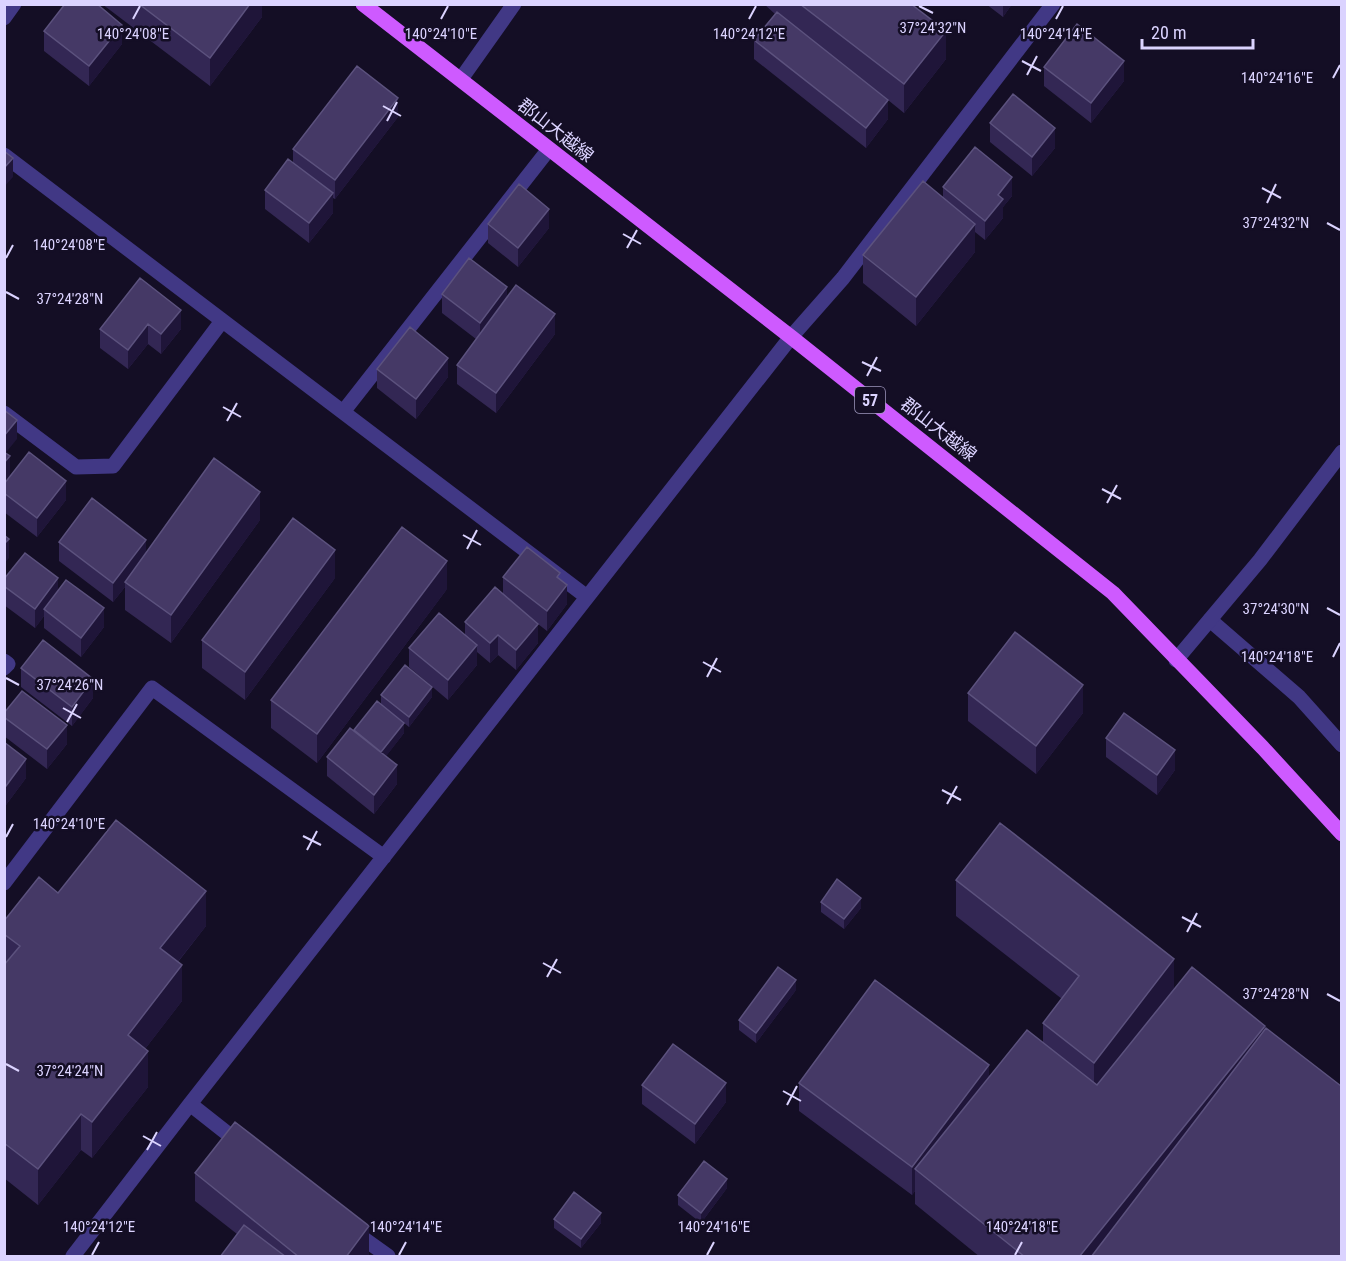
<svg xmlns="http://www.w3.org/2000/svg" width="1346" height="1261" font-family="'Roboto Condensed','Noto Sans JP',sans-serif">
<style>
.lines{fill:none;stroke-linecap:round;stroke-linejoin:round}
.service{stroke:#413885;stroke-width:15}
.minor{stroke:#413885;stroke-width:15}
.tertiary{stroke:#413885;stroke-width:15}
.primary{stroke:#ce5aff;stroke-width:15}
.wall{fill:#332754}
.shaded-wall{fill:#1f1539}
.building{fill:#453966;stroke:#5c527e;stroke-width:1.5}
.ticks{fill:none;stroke:#dbd3ff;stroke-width:2}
.labels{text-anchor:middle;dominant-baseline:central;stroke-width:5;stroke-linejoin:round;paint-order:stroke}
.shield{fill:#140e25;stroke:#9f98be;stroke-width:1.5}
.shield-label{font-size:16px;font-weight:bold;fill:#dbd3ff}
.street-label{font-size:18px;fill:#dbd3ff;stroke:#140e25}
.ticks-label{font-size:15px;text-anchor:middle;fill:#dbd3ff;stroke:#140e25;stroke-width:5;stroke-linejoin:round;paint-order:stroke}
</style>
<rect width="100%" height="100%" fill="#140e25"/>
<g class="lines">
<path class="service" d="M 1210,620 L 1299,697 L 1342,745"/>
<path class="minor" d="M 4,18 L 14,4
M 4,155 L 587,597
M 343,412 L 549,149
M 4,413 L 76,467 L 113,466 L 222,321
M 1176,660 L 1260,560 L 1342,452
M 4,661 L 8,664 L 4,668
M 4,883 L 152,688 L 384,857
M 190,1104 L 242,1145
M 353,1231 L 388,1256
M 73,1256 L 190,1104 L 791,337 L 843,278 L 1053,4"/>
<path class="tertiary" d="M 461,79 L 514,4"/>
<path class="primary" d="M 363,4 L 791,337 L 1113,593 L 1263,748 L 1342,834"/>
</g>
<path class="wall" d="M 102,4 L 262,4 L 262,17 L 210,86 Z
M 764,4 L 911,4 L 946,59 L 904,113 L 888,100 L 888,119 L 866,148 L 754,59 L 754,40 L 775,14 Z
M 986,4 L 1012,4 L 1003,17 Z
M 44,31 L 122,44 L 89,86 L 44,51 Z
M 1044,67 L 1124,81 L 1091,123 L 1044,86 Z
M 398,117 L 335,199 L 333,198 L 333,213 L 309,243 L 265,209 L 265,190 L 293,163 L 293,149 Z
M 990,123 L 1055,148 L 1032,176 L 990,142 Z
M 943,187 L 1012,196 L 1003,207 L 1003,218 L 985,240 L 975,232 L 975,252 L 916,326 L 863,283 L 863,255 L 943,197 Z
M 488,224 L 549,228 L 518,267 L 488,243 Z
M 140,278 L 181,329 L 161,354 L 148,344 L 128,369 L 100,348 L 100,329 Z
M 442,294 L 507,297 L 555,334 L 496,413 L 457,384 L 457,365 L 476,339 L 442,313 Z
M 377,369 L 448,377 L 416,419 L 377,388 Z
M 4,484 L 66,500 L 37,537 L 4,512 Z
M 260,520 L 171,643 L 125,610 L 125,587 L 113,602 L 59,561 L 59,542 L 146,552 Z
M 503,577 L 560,579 L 567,604 L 547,631 L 538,624 L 538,643 L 516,670 L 498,655 L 490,663 L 477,652 L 477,665 L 448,700 L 409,667 L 409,648 L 465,635 L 465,622 L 503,593 Z
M 335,578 L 245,700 L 202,668 L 202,640 Z
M 4,579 L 58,590 L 104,627 L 81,657 L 44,628 L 44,616 L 35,628 L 4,605 Z
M 447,589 L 317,763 L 271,728 L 271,700 Z
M 21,668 L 93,698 L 72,726 L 21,687 Z
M 968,693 L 1083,713 L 1036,774 L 968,721 Z
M 381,695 L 432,697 L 409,727 L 404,723 L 404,733 L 386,756 L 397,784 L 374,814 L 327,776 L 327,757 L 381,705 Z
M 4,713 L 67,744 L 47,769 L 4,736 Z
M 1106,738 L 1175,770 L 1157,795 L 1106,757 Z
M 4,742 L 26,778 L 6,805 L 4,804 Z
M 956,880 L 1174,990 L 1265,1029 L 1341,1257 L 980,1257 L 915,1204 L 915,1191 L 912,1195 L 799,1111 L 799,1083 L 989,1078 L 1043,1042 L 1043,1023 L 1062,999 L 956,916 Z
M 58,893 L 206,926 L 178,962 L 182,1001 L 145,1049 L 148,1087 L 92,1158 L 81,1150 L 38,1205 L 4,1178 L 4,921 Z
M 821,902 L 861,908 L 844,929 L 821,912 Z
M 796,990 L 756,1043 L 739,1030 L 739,1020 Z
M 642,1085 L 726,1102 L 695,1144 L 642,1104 Z
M 195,1173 L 369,1254 L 368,1257 L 220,1257 L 237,1234 L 195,1201 Z
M 727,1188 L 701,1223 L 678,1205 L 678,1195 Z
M 554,1219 L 601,1223 L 581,1248 L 554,1228 Z"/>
<path class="shaded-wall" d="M 250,4 L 262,4 L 262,17 L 210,86 L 210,58 Z
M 1003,4 L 1012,4 L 1003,17 Z
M 122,25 L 122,44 L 89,86 L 89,66 Z
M 946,31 L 946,59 L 904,113 L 904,84 Z
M 1124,61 L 1124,81 L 1091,123 L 1091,103 Z
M 398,98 L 398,117 L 335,199 L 335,180 Z
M 888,100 L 888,119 L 866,148 L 866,128 Z
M 1055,128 L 1055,148 L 1032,176 L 1032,157 Z
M 13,158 L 13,177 L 4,187 L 4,168 Z
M 1012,177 L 1012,196 L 1003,207 L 1003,218 L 985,240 L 985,221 L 998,195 Z
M 333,193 L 333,213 L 309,243 L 309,223 Z
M 549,209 L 549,228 L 518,267 L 518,248 Z
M 975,224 L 975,252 L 916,326 L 916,297 Z
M 507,287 L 507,306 L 480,342 L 480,323 Z
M 181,310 L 181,329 L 161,354 L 161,334 Z
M 555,314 L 555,334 L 496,413 L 496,393 Z
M 148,324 L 148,344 L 128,369 L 128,350 Z
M 448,358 L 448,377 L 416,419 L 416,399 Z
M 17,420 L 17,439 L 4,455 L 4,436 Z
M 10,456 L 10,476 L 4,482 L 4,463 Z
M 66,481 L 66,500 L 37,537 L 37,518 Z
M 260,492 L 260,520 L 171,643 L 171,615 Z
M 9,539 L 9,558 L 4,564 L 4,544 Z
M 146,540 L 146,559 L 125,582 L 125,587 L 113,602 L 113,583 Z
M 335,550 L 335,578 L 245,700 L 245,672 Z
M 447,561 L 447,589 L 317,763 L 317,734 Z
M 58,578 L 58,597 L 44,609 L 44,616 L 35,628 L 35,609 Z
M 567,585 L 567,604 L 547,631 L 547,611 Z
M 104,608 L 104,627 L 81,657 L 81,638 Z
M 538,624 L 538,643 L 516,670 L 516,650 Z
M 498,635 L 498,655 L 490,663 L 490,643 Z
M 477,645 L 477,665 L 448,700 L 448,680 Z
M 93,679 L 93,698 L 72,726 L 72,707 Z
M 1083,685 L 1083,713 L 1036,774 L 1036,746 Z
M 432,687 L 432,697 L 409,727 L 409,717 Z
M 404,723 L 404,733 L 381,763 L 381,753 Z
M 67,725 L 67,744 L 47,769 L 47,749 Z
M 1175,750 L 1175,770 L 1157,795 L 1157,775 Z
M 26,759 L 26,778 L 6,805 L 6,786 Z
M 397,765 L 397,784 L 374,814 L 374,795 Z
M 206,891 L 206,926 L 160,984 L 160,948 Z
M 861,898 L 861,908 L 844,929 L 844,919 Z
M 1174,959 L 1174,995 L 1094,1099 L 1094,1063 Z
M 182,965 L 182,1001 L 128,1071 L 128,1035 Z
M 796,980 L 796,990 L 756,1043 L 756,1033 Z
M 1265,1026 L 1265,1062 L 1108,1257 L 1079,1257 Z
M 148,1051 L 148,1087 L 92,1158 L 92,1122 Z
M 989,1065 L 989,1093 L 915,1169 L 915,1191 L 912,1195 L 912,1167 Z
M 726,1083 L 726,1102 L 695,1144 L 695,1124 Z
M 81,1114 L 81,1150 L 38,1205 L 38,1169 Z
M 727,1179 L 727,1188 L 701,1223 L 701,1213 Z
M 601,1213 L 601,1223 L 581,1248 L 581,1239 Z
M 369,1226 L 369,1254 L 368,1257 L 346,1257 Z"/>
<path class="building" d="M 65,4 L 97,4 L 122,25 L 89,66 L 44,31 Z
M 139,4 L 250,4 L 210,58 Z
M 800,4 L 911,4 L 946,31 L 904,84 Z
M 777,12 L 888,100 L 866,128 L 754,40 Z
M 1077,24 L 1124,61 L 1091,103 L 1044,67 Z
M 357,66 L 398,98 L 335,180 L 293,149 Z
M 1013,94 L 1055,128 L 1032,157 L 990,123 Z
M 975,147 L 1012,177 L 998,195 L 1003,199 L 985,221 L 943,187 Z
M 4,151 L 13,158 L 4,168 Z
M 288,159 L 333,193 L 309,223 L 265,190 Z
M 923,181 L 975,224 L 916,297 L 863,255 Z
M 519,184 L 549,209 L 518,248 L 488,224 Z
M 469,258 L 507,287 L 480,323 L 442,294 Z
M 140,278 L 181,310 L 161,334 L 148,324 L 128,350 L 100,329 Z
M 516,285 L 555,314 L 496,393 L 457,365 Z
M 410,327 L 448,358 L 416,399 L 377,369 Z
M 4,410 L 17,420 L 4,436 Z
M 4,452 L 10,456 L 4,463 Z
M 29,452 L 66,481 L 37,518 L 4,493 L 4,484 Z
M 214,458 L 260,492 L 171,615 L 125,582 Z
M 92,498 L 146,540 L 113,583 L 59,542 Z
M 293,518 L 335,550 L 245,672 L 202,640 Z
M 402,527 L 447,561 L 317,734 L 271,700 Z
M 4,535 L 9,539 L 4,544 Z
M 527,547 L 560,573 L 557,577 L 567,585 L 547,611 L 503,577 Z
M 25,553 L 58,578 L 35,609 L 4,586 L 4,579 Z
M 66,580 L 104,608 L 81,638 L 44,609 Z
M 495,587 L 538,624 L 516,650 L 498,635 L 490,643 L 465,622 Z
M 439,613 L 477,645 L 448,680 L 409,648 Z
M 1015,632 L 1083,685 L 1036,746 L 968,693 Z
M 43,640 L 93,679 L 72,707 L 21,668 Z
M 405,665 L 432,687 L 409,717 L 381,695 Z
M 22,691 L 67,725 L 47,749 L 4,717 L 4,713 Z
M 377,701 L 404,723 L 381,752 L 354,730 Z
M 1124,713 L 1175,750 L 1157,775 L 1106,738 Z
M 350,728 L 397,765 L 374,795 L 327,757 Z
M 4,742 L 26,759 L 6,786 L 4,785 Z
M 116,820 L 206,891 L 160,948 L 182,965 L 128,1035 L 148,1051 L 92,1122 L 81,1114 L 38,1169 L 4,1143 L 4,965 L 20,946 L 4,934 L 4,921 L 39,877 L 58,893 Z
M 1000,823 L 1174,959 L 1094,1063 L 1043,1023 L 1079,976 L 956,880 Z
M 837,879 L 861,898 L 844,919 L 821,902 Z
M 778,967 L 796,980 L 756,1033 L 739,1020 Z
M 1192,967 L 1265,1026 L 1079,1257 L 1025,1257 L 915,1169 L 1027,1030 L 1097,1085 Z
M 875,980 L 989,1065 L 912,1167 L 799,1083 Z
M 1266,1028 L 1341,1086 L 1341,1257 L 1091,1257 Z
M 673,1044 L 726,1083 L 695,1124 L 642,1085 Z
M 235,1122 L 369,1226 L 346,1257 L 299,1257 L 195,1173 Z
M 704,1161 L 727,1179 L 701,1213 L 678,1195 Z
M 574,1192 L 601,1213 L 581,1239 L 554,1219 Z
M 244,1225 L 286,1257 L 220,1257 Z"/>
<path class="ticks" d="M 919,6 L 933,13M 133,19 L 140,6M 441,19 L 448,6M 749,19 L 756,6M 1056,19 L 1063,6M 1022,61 L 1041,71M 1027,75 L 1037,56M 1333,78 L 1340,65M 383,106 L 401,116M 387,121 L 397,102M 1262,188 L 1281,198M 1267,203 L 1276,184M 1327,223 L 1340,230M 623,234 L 641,244M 627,248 L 637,230M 6,258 L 13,245M 6,292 L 19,299M 862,362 L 881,371M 867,376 L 877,357M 223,407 L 241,417M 227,421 L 237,403M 1102,489 L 1121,499M 1107,503 L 1117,485M 463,535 L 481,545M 467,549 L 477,530M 1327,608 L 1340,615M 1333,657 L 1340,643M 703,662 L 721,672M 707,677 L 717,658M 6,678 L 19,685M 63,708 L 81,718M 67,722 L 77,704M 942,790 L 961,800M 947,804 L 957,786M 303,836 L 321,845M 6,837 L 13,824M 307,850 L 317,831M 1182,917 L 1201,927M 1187,932 L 1197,913M 543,963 L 561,973M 547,977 L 557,959M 1327,994 L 1340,1001M 6,1064 L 19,1071M 783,1091 L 801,1101M 787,1105 L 797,1086M 143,1136 L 161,1146M 147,1150 L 157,1132M 92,1255 L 99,1242M 399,1255 L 406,1242M 707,1255 L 714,1242M 1015,1255 L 1022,1242"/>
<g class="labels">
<rect class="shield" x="855" y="387" width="30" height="26" rx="4.5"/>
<g class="shield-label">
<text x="870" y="400">57</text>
</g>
<g class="street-label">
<text transform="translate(556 130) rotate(38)">郡山大越線</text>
<text transform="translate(939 429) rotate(38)">郡山大越線</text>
</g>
</g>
<g class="ticks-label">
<text x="933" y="33">37°24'32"N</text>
<text x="133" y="39">140°24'08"E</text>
<text x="441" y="39">140°24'10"E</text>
<text x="749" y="39">140°24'12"E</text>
<text x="1056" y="39">140°24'14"E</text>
<text x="1277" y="83">140°24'16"E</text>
<text x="1276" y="228">37°24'32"N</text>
<text x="69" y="250">140°24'08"E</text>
<text x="70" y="304">37°24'28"N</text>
<text x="1276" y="614">37°24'30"N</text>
<text x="1277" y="662">140°24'18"E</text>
<text x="70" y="690">37°24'26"N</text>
<text x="69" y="829">140°24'10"E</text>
<text x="1276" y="999">37°24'28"N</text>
<text x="70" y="1076">37°24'24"N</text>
<text x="99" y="1232">140°24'12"E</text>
<text x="406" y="1232">140°24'14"E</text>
<text x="714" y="1232">140°24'16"E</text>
<text x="1022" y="1232">140°24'18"E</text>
</g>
<rect width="1346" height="1261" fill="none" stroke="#dbd3ff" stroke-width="12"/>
<path d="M1142 39v9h111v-9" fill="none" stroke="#dbd3ff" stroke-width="3"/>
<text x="1151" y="39" font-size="18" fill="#dbd3ff" stroke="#140e25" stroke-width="4.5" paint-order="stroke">20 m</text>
</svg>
